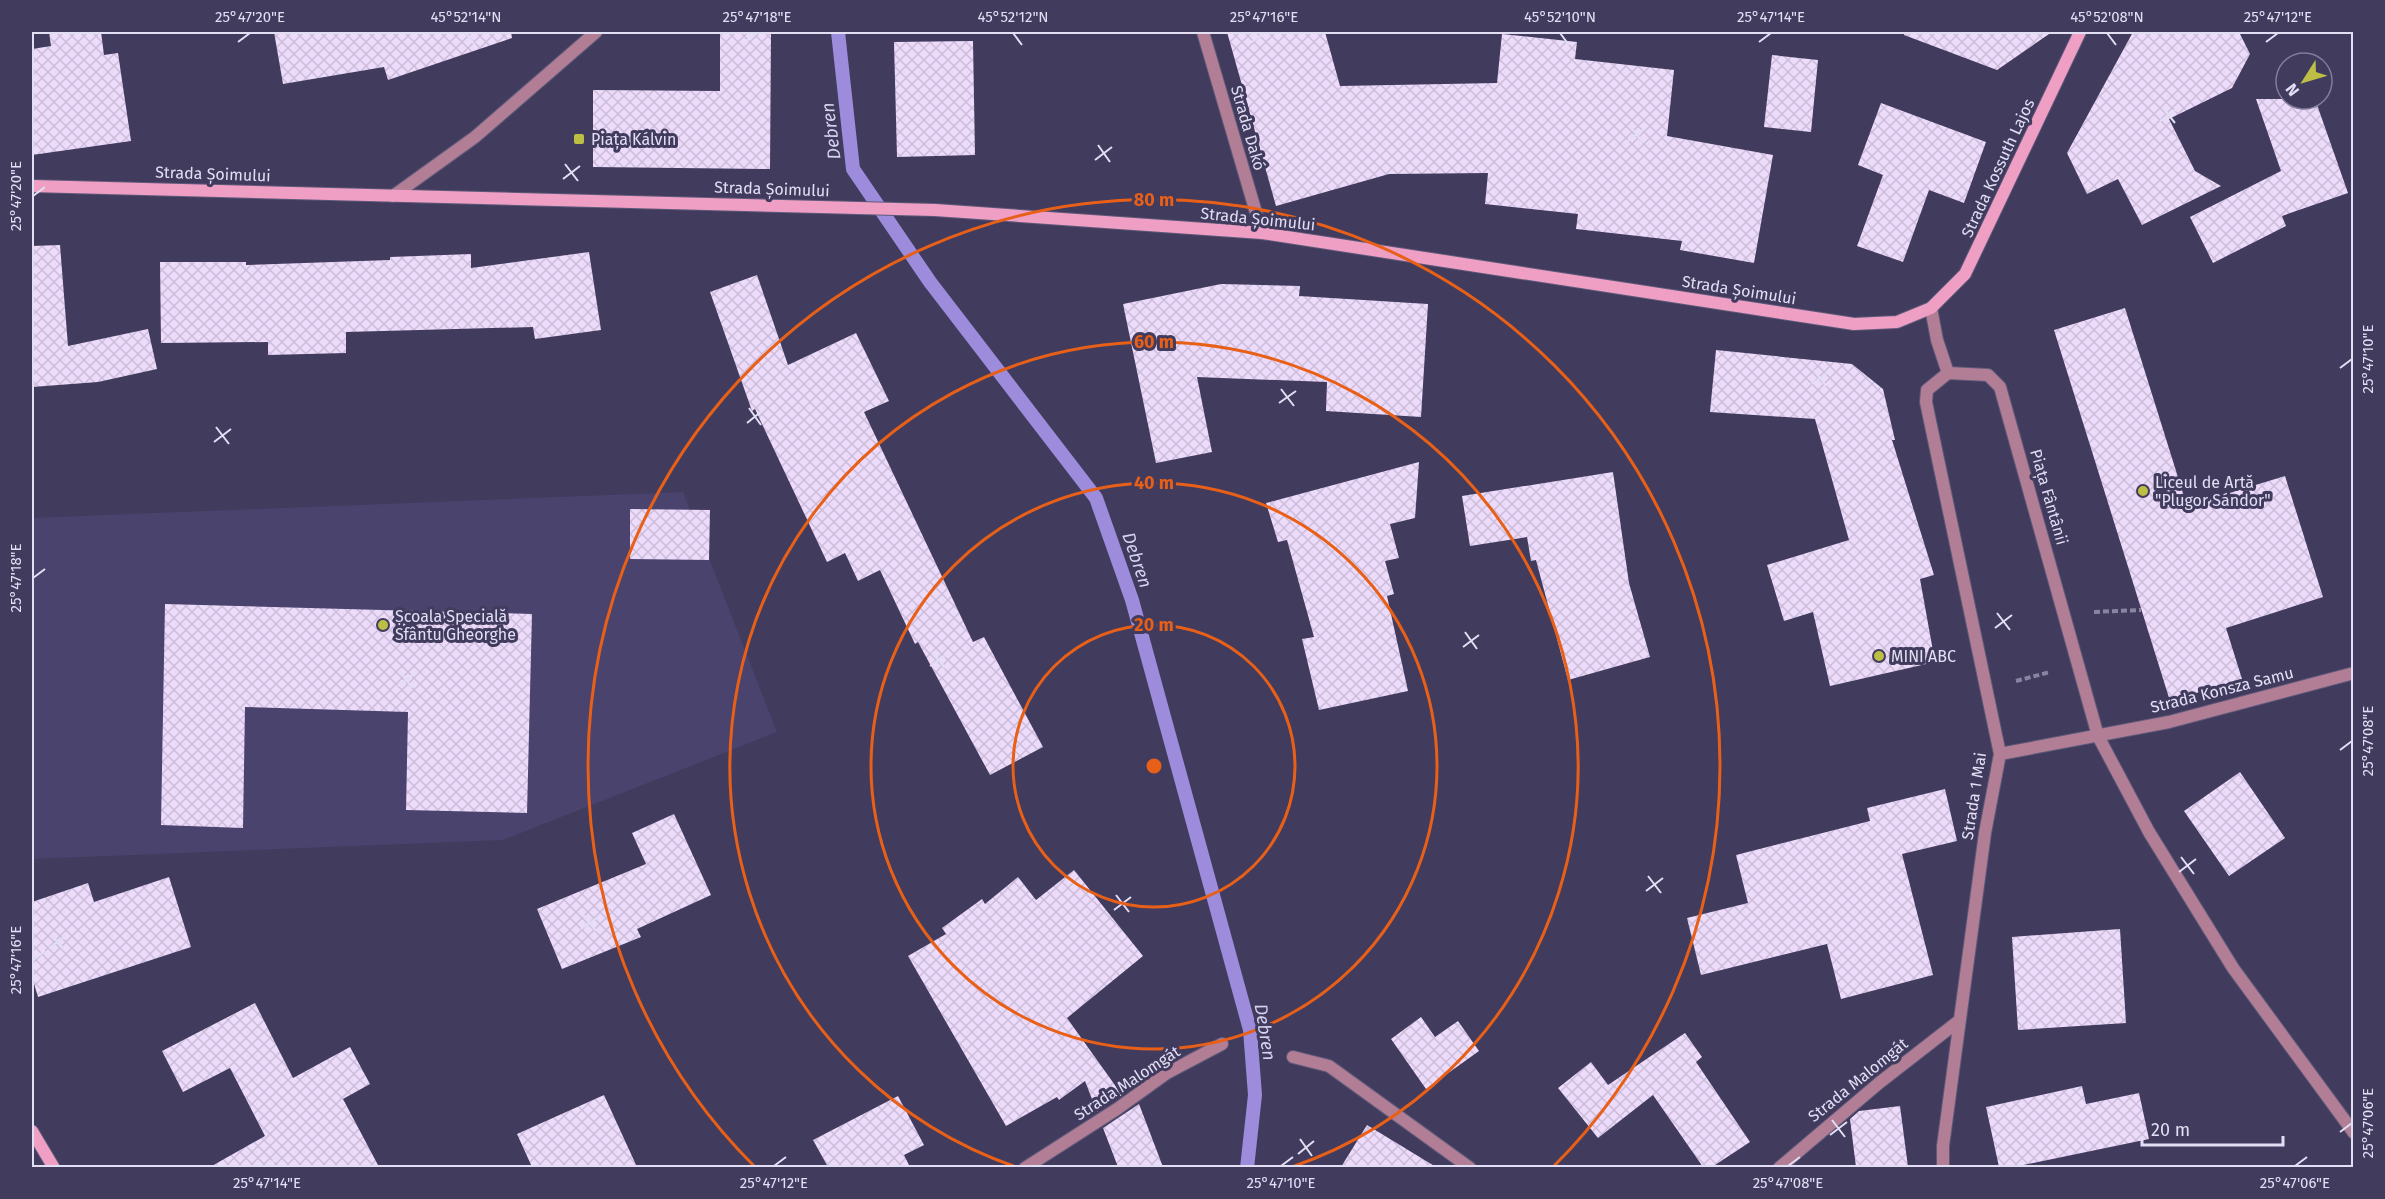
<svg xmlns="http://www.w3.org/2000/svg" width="2385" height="1199" font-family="'Fira Sans',sans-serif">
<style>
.built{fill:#4a436d}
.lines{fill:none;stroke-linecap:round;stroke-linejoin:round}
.stream{stroke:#9c8cdb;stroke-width:14}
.building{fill:url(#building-cross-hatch)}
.minor-casing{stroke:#5e5979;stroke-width:14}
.secondary-casing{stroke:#5e5979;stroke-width:14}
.path{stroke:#8984a1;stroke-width:4;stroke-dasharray:6 3;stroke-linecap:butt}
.minor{stroke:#b17e95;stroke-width:12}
.secondary{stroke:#ef9fc4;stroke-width:12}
.ticks{fill:none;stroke:#e2dff5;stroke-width:2}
.ring{fill:none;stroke:#e86018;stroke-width:3}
.poi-dot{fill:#bcbf43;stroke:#413b5e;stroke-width:2}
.labels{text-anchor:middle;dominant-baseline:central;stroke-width:6;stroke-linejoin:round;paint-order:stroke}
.street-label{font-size:16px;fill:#e2dff5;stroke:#413b5e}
.poi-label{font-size:16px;fill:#e2dff5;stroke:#413b5e;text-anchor:start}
.water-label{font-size:18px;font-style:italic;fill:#d6d3ee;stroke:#413b5e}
.centre{fill:#e86018;stroke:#413b5e;stroke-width:3}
.ring-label{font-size:18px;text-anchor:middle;font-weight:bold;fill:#e86018;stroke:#413b5e;stroke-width:6;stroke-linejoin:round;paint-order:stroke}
.neatline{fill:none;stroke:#e2dff5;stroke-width:2}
.ticks-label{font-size:15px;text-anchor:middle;fill:#e2dff5}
</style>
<defs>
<pattern id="building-cross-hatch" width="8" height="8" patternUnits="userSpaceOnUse" patternTransform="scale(1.5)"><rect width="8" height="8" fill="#eddbfb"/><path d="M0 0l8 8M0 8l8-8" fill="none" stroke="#cbbdd8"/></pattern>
</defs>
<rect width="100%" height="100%" fill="#413b5e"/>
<path class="built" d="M 683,492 L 777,732 L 503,840 L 32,859 L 32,518 Z"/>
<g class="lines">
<path class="stream" d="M 838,32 L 853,169 L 930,282 L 1096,498 L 1132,600 L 1250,1030 L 1255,1095 L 1247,1168"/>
</g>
<path class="building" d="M 49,32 L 101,32 L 104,55 L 118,53 L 131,141 L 32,155 L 32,49 L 51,46 Z
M 274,32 L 511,32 L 512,38 L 388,80 L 384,67 L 283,84 Z
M 720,32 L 771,32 L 770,169 L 593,167 L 593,90 L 720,91 Z
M 1227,32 L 1325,32 L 1340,86 L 1497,83 L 1502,34 L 1577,42 L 1575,59 L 1674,70 L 1667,136 L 1773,155 L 1754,263 L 1680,250 L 1682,241 L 1576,229 L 1578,214 L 1485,204 L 1488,173 L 1389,174 L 1276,206 Z
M 1905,32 L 2052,32 L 1997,70 L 1904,35 Z
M 2133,32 L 2239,32 L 2250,54 L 2232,88 L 2169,119 L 2195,171 L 2221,186 L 2142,225 L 2118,179 L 2087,194 L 2067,153 Z
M 973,41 L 975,155 L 897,157 L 894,42 Z
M 1772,55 L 1818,60 L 1811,132 L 1764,127 Z
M 2256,99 L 2315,99 L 2348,193 L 2282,216 L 2286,226 L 2213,263 L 2190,217 L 2281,171 Z
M 1881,103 L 1986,142 L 1964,203 L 1929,190 L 1903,262 L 1857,246 L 1883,175 L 1858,165 Z
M 60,245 L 68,346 L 148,329 L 157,369 L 98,382 L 32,387 L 32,246 Z
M 589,252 L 601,330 L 535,339 L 533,327 L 346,332 L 346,353 L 268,355 L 268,342 L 161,343 L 160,262 L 246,262 L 246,265 L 390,260 L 390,257 L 471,254 L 471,268 Z
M 757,275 L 788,365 L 856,333 L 889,401 L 864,412 L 973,642 L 984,637 L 1043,747 L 990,775 L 918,642 L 915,644 L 880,570 L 858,581 L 845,553 L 827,562 L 755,409 L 752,411 L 710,292 Z
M 1221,284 L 1300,286 L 1299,296 L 1428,304 L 1421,417 L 1326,411 L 1327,382 L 1197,377 L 1212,452 L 1156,463 L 1123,304 Z
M 2125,308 L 2187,506 L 2285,476 L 2323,597 L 2226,628 L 2242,679 L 2170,701 L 2054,330 Z
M 1716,350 L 1852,364 L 1883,389 L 1895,440 L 1892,440 L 1934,575 L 1920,579 L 1935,662 L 1830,686 L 1813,612 L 1784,621 L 1767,565 L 1849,540 L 1815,419 L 1710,412 Z
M 1419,462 L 1415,518 L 1390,524 L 1399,558 L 1385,561 L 1394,594 L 1387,596 L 1408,691 L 1319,710 L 1302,639 L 1314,637 L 1287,540 L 1278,542 L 1266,503 Z
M 1613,472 L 1629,583 L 1650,657 L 1568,680 L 1536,560 L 1531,561 L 1527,537 L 1470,546 L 1462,496 Z
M 630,509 L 710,510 L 709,560 L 630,559 Z
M 165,604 L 532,614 L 527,813 L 406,810 L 408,712 L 245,707 L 243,828 L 161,825 Z
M 2240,772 L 2285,838 L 2229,876 L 2184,811 Z
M 1945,789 L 1957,841 L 1902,854 L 1933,975 L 1841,999 L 1827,944 L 1701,975 L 1687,918 L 1748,903 L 1736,855 L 1870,821 L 1867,808 Z
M 674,814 L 711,895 L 637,929 L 641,937 L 562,969 L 537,909 L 646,864 L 632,833 Z
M 1074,870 L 1143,956 L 1067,1018 L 1122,1095 L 1097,1112 L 1085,1081 L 1059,1100 L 1057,1097 L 1006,1126 L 908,956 L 946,934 L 942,928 L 982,899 L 985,904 L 1018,877 L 1036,900 Z
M 169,877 L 191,947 L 38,997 L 32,977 L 32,902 L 88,883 L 94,902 Z
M 2120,929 L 2126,1023 L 2018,1030 L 2012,937 Z
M 255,1003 L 293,1078 L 350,1047 L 370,1084 L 343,1099 L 379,1167 L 210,1167 L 265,1136 L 230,1068 L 183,1092 L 162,1051 Z
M 1421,1017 L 1435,1037 L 1458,1021 L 1479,1051 L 1426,1089 L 1391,1039 Z
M 1685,1033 L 1702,1057 L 1696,1062 L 1750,1142 L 1712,1167 L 1703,1167 L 1653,1095 L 1598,1138 L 1558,1088 L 1591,1062 L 1608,1085 Z
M 2082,1086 L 2086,1104 L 2139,1093 L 2149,1139 L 2014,1167 L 1999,1167 L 1986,1107 Z
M 604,1095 L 637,1167 L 532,1167 L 517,1134 Z
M 898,1096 L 924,1145 L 904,1155 L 910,1167 L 828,1167 L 813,1140 Z
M 1139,1104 L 1163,1167 L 1118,1167 L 1103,1128 Z
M 1900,1106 L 1908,1167 L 1856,1167 L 1850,1119 L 1859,1111 Z
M 1367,1125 L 1436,1167 L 1341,1167 Z"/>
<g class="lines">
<g class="minor-casing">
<path id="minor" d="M 1203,32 L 1262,233
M 393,196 L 475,137 L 596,32
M 1931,308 L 1937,340 L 1948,373 L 1988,375 L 2000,387 L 2098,736 L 2149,832 L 2233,968 L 2354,1133
M 2000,754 L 2169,722 L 2354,673
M 1293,1057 L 1329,1066 L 1470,1168
M 1025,1168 L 1117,1109 L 1167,1073 L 1222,1044
M 1779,1168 L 1879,1083 L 1960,1020
M 1943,1168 L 1943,1146 L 1985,833 L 2000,754 L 1926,402 L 1927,390 L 1948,373"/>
</g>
<g class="secondary-casing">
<path id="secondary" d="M 32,186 L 935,210 L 1262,233 L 1854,324 L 1897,322 L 1931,308 L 1965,274 L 2080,32
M 32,1131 L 54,1168"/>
</g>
<path class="path" d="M 2094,612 L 2141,610
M 2016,681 L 2050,672"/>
<use href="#minor" class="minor"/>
<use href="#secondary" class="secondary"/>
</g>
<path class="ticks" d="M 466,33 L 475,45M 1013,33 L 1022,45M 1560,33 L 1569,45M 2107,33 L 2116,45M 238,42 L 250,33M 745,42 L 757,33M 1252,42 L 1264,33M 1759,42 L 1771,33M 2266,42 L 2278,33M 2162,107 L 2175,123M 2160,121 L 2177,109M 1630,126 L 1643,143M 1628,141 L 1645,128M 1098,145 L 1110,162M 1095,160 L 1112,147M 565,164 L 578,181M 563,179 L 580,166M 33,196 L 45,187M 2340,368 L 2352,359M 1814,370 L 1826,386M 1812,384 L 1828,372M 1281,389 L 1294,406M 1279,403 L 1296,391M 749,408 L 761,425M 747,423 L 763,410M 216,427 L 229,444M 214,442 L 231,429M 33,578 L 45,569M 1997,613 L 2010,630M 1995,628 L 2012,615M 1465,632 L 1477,649M 1463,647 L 1479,635M 932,652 L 945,668M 930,666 L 947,654M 400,671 L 412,688M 398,686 L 415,673M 2340,750 L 2352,741M 2181,857 L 2194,874M 2179,872 L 2196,859M 1648,876 L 1661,893M 1646,891 L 1663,878M 1116,895 L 1129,912M 1114,910 L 1131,897M 583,915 L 596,931M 581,929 L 598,917M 51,934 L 64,950M 49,948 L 66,936M 33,960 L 45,951M 1832,1120 L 1845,1137M 2340,1132 L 2352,1123M 1830,1135 L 1847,1122M 1300,1139 L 1312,1156M 1298,1154 L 1314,1141M 267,1166 L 279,1157M 774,1166 L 786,1157M 1281,1166 L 1293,1157M 1788,1166 L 1800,1157M 2295,1166 L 2307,1157"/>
<g class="ring">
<circle cx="1154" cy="766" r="141"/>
<circle cx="1154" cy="766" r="283"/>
<path d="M1016 1167A424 424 0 1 1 1292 1167"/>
<path d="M754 1166A566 566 0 1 1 1554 1166"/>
</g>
<g class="poi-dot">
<rect x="573" y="133" width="12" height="12" rx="3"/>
<circle cx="2143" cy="491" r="6"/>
<circle cx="383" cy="625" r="6"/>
<circle cx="1879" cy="656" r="6"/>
</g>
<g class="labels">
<g class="street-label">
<text transform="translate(1248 128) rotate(74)">Strada Dakó</text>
<text transform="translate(1998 168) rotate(-65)">Strada Kossuth Lajos</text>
<text transform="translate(213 174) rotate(2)">Strada Șoimului</text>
<text transform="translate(772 189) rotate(2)">Strada Șoimului</text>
<text transform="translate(1258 219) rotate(6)">Strada Șoimului</text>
<text transform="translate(1739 290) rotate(9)">Strada Șoimului</text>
<text transform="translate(2049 497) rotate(74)">Piața Fântânii</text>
<text transform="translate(2222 690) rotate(-14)">Strada Konsza Samu</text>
<text transform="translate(1974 796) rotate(-81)">Strada 1 Mai</text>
<text transform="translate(1858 1080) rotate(-39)">Strada Malomgát</text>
<text transform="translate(1127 1083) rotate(-33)">Strada Malomgát</text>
</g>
<g class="poi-label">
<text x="591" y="139">Piața Kálvin</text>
<text x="2155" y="482">Liceul de Artă<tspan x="2155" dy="18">"Plugor Sándor"</tspan></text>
<text x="395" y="616">Școala Specială<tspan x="395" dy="18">Sfântu Gheorghe</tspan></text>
<text x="1891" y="656">MINI ABC</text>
</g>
<g class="water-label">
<text transform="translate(831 131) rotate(-97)">Debren</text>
<text transform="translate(1137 560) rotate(71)">Debren</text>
<text transform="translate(1265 1032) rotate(81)">Debren</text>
</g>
</g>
<circle cx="1154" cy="766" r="9" class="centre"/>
<g class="ring-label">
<text x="1154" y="206">80 m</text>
<text x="1154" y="348">60 m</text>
<text x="1154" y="489">40 m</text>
<text x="1154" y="631">20 m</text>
</g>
<rect width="2385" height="1199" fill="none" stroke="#413b5e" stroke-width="66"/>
<g transform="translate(2304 81) rotate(233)"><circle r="28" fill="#413b5e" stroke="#817d9a" stroke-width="1.5"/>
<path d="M0-4.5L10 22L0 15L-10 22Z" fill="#bcbf43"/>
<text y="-9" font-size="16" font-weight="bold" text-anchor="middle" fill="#e2dff5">N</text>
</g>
<path d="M2142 1136v9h141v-9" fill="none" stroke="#e2dff5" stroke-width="3"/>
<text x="2151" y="1136" font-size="18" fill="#e2dff5" stroke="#413b5e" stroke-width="4.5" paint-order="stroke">20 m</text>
<rect x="33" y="33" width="2319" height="1133" class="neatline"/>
<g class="ticks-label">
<text x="250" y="22">25°47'20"E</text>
<text x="466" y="22">45°52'14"N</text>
<text x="757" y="22">25°47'18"E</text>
<text x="1013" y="22">45°52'12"N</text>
<text x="1264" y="22">25°47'16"E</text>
<text x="1560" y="22">45°52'10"N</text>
<text x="1771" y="22">25°47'14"E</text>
<text x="2107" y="22">45°52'08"N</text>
<text x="2278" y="22">25°47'12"E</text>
<text transform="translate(16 196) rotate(-90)" y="5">25°47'20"E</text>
<text transform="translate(2368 359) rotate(-90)" y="5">25°47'10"E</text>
<text transform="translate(16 578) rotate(-90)" y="5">25°47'18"E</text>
<text transform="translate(2368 741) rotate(-90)" y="5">25°47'08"E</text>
<text transform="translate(16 960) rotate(-90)" y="5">25°47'16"E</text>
<text transform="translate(2368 1123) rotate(-90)" y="5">25°47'06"E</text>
<text x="267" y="1188">25°47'14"E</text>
<text x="774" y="1188">25°47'12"E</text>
<text x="1281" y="1188">25°47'10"E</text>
<text x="1788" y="1188">25°47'08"E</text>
<text x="2295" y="1188">25°47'06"E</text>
</g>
</svg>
